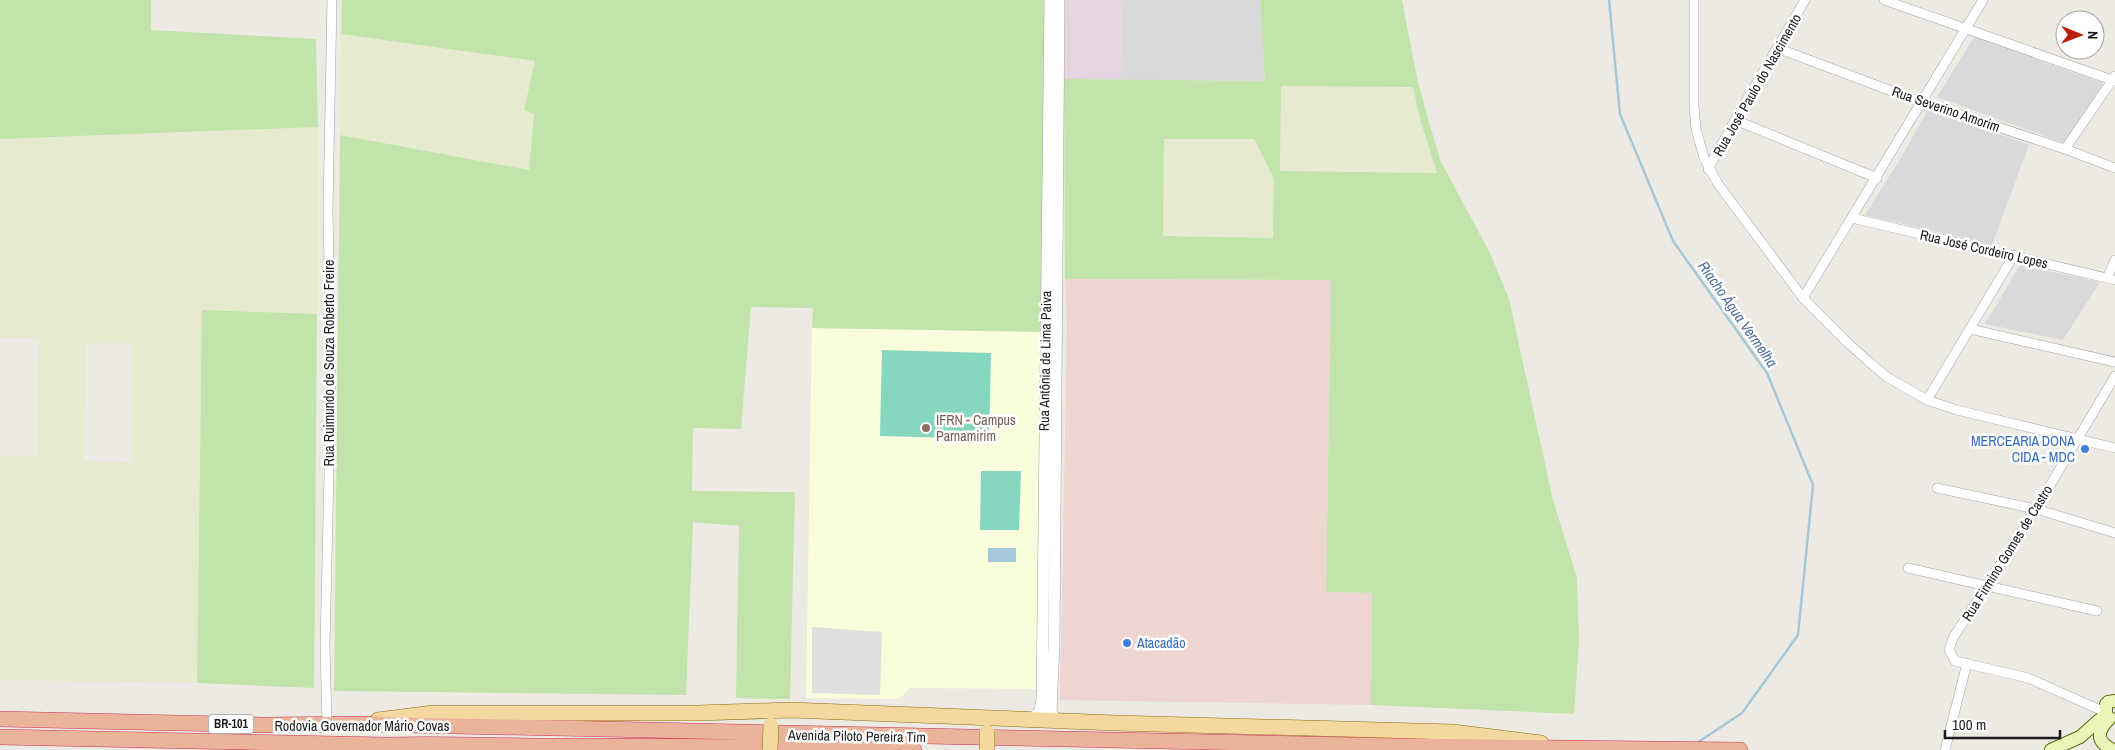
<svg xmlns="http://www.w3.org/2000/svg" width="2115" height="750" font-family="'Archivo Narrow',sans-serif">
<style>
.residential{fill:#dad9d9}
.commercial{fill:#edd6d2}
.industrial{fill:#e6d5e1}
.education{fill:#fafddc}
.farmland{fill:#e6ebcf;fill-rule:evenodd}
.grass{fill:#c2e4ab;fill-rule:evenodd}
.pitch{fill:#85d7bf}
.parking{fill:#e0e0e0}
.water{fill:#a5c8d8}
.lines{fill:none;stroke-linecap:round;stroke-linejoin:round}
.stream{stroke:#a5c8d8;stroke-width:2.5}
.minor-casing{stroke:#a3a3a3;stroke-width:10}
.tertiary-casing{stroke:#a3a3a3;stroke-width:12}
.secondary-casing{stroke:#586b0c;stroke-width:14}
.primary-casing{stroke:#8b6c0a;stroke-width:16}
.trunk-casing{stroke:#cb2f56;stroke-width:16}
.minor{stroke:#fff;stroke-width:9}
.tertiary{stroke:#fff;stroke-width:11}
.secondary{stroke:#ecf5b9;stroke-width:12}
.primary{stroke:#f5d89f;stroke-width:15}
.trunk{stroke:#eab49a;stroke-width:15}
.primary-bridge-casing{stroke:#8b6c0a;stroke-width:16;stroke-linecap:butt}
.primary-bridge{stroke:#f5d89f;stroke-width:15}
.education-dot{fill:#8d6e63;stroke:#fff;stroke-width:2}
.shop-dot{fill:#3f7fe0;stroke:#fff;stroke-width:2}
.labels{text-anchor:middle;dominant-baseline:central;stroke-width:5;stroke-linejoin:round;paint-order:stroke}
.shield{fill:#fff;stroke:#606060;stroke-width:1}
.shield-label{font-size:12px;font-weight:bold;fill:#1c1c1c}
.street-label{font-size:14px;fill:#1c1c1c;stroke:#fff}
.education-label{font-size:14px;fill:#785e54;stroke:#fff;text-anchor:start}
.shop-label{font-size:14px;fill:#366cbe;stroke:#fff;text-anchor:end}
.water-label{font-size:15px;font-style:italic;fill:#5072a5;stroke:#fff}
</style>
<rect width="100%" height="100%" fill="#edeae3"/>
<path class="residential" d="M 1122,0 L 1260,0 L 1265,81 L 1121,80 Z
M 1974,37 L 2103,83 L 2067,144 L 1937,97 Z
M 1929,108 L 2029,145 L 1992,245 L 1865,215 L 1902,156 Z
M 2020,265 L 2100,282 L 2063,340 L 1985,324 Z"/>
<path class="commercial" d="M 1065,279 L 1331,280 L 1326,592 L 1372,593 L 1371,705 L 1060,700 L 1067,326 Z"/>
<path class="industrial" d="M 1065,0 L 1122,0 L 1121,80 L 1064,79 Z"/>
<path class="education" d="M 812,328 L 1042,332 L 1037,689 L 910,688 L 899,699 L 806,698 Z"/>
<path class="farmland" d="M 341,34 L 535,60 L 525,109 L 534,114 L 529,170 L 340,135 Z
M 1281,86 L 1413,87 L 1420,119 L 1437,173 L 1280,171 Z
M 318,127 L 317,314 L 202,311 L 197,683 L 0,680 L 0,456 L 38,456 L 39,338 L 0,338 L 0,139 ZM 86,343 L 133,343 L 131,462 L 84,461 Z
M 1164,139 L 1254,139 L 1274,179 L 1273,238 L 1162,237 Z"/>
<path class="grass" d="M 0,0 L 151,0 L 151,30 L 316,39 L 318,127 L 0,139 Z
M 342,0 L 1047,0 L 1042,332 L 812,328 L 813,308 L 751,307 L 741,429 L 693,428 L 692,491 L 795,492 L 790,699 L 736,698 L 739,526 L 693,522 L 686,695 L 334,691 L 340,135 L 529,170 L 534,114 L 524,110 L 535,61 L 341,34 Z
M 1260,0 L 1402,0 L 1418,83 L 1440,160 L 1490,253 L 1509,299 L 1553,500 L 1577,578 L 1579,642 L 1574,714 L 1371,705 L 1372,593 L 1326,592 L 1331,280 L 1065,279 L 1064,79 L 1265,81 ZM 1281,86 L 1413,87 L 1420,119 L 1437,173 L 1280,171 ZM 1164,139 L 1254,139 L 1274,179 L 1273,238 L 1163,236 Z
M 202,310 L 317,314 L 314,688 L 197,683 Z"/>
<path class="pitch" d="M 882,350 L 991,353 L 989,439 L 880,436 Z
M 981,471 L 1021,471 L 1019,530 L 980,530 Z"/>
<path class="parking" d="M 812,627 L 882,632 L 880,695 L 812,693 Z"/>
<path class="water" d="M 988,548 L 1016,548 L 1016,562 L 988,562 Z"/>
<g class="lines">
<path class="stream" d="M 1609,0 L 1620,114 L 1673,241 L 1767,373 L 1813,485 L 1798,635 L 1742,713 L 1697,743"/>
<g class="minor-casing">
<path id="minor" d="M 1694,0 L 1694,107 L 1696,129 L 1704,158 L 1718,184 L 1803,298 L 1850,345 L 1868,361 L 1887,377 L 1927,400 L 1957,410 L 2115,448
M 1884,0 L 2115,81
M 1777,48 L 1921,102 L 2065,149 L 2115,168
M 1735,120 L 1877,178
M 2065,149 L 2115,76
M 1708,169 L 1735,120 L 1805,0
M 1852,218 L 2115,280
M 2107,278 L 2115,260
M 1803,298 L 1983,0
M 1970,329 L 2115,362
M 1927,400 L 2014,255
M 1937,488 L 2036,509 L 2115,533
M 1908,568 L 2097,611
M 2105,712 L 2028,678 L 1955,661 L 1949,650 L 1953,638 L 2036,509 L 2115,376
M 327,726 L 325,646 L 331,387 L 328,209 L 332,0
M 1945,750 L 1967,663"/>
</g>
<g class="tertiary-casing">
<path id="tertiary" d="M 1032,719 L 1040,711 L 1042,699 L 1050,0
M 1056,720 L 1051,712 L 1054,644 L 1059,0"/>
</g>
<g class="secondary-casing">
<path id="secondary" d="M 2106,714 L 2106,704 L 2108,702 L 2115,701
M 2110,718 C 2098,730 2094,741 2113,750
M 2051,750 L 2080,737 L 2106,714"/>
</g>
<g class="primary-casing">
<path id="primary" d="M 378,720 L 433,713 L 698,713 L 791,710 L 1116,723 L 1453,732 L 1541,743"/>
</g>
<g class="trunk-casing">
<path id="trunk" d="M 0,719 L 264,725 L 362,724 L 1396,746 L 1740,750
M 0,737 L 385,745 C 442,743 498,746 555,746 C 675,746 794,747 914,750"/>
</g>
<use href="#minor" class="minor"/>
<use href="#tertiary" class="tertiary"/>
<use href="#secondary" class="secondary"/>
<use href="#primary" class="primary"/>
<use href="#trunk" class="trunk"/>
<g class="primary-bridge-casing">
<path id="primary-bridge" d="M 770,750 L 771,725
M 987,750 L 987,732"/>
</g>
<use href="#primary-bridge" class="primary-bridge"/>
</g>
<circle class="education-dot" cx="926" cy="428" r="5"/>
<g class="shop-dot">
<circle cx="2085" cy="449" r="5"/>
<circle cx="1127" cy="643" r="5"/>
</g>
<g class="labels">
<rect class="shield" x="208.5" y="714.5" width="45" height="19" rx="4"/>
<g class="shield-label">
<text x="231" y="724">BR-101</text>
</g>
<g class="street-label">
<text transform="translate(1757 85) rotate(-60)">Rua José Paulo do Nascimento</text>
<text transform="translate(1946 109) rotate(19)">Rua Severino Amorim</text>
<text transform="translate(1984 249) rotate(13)">Rua José Cordeiro Lopes</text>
<text transform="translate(1045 361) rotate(-89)">Rua Antônia de Lima Paiva</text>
<text transform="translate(329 363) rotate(-90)">Rua Ruimundo de Souza Roberto Freire</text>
<text transform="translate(2007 553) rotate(-58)">Rua Firmino Gomes de Castro</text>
<text x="362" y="726">Rodovia Governador Mário Covas</text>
<text transform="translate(857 736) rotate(1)">Avenida Piloto Pereira Tim</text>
</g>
<g class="education-label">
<text x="936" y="420">IFRN - Campus<tspan x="936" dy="16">Parnamirim</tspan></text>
</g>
<g class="shop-label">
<text x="2075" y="441">MERCEARIA DONA<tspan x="2075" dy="16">CIDA - MDC</tspan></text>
<text x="1137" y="643" text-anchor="start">Atacadão</text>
</g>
<g class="water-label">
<text transform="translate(1738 314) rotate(55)">Riacho Água Vermelha</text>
</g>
</g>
<g transform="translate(2080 35) rotate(91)"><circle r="24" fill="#ffffff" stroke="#a4a4a4"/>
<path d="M0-4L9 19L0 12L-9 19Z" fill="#bb1d0d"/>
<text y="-8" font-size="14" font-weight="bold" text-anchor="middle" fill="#1c1c1c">N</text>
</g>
<path d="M1945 730v8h115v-8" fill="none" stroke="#1c1c1c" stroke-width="2.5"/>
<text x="1952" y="730" font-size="15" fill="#1c1c1c" stroke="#ffffff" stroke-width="4" paint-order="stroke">100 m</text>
</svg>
